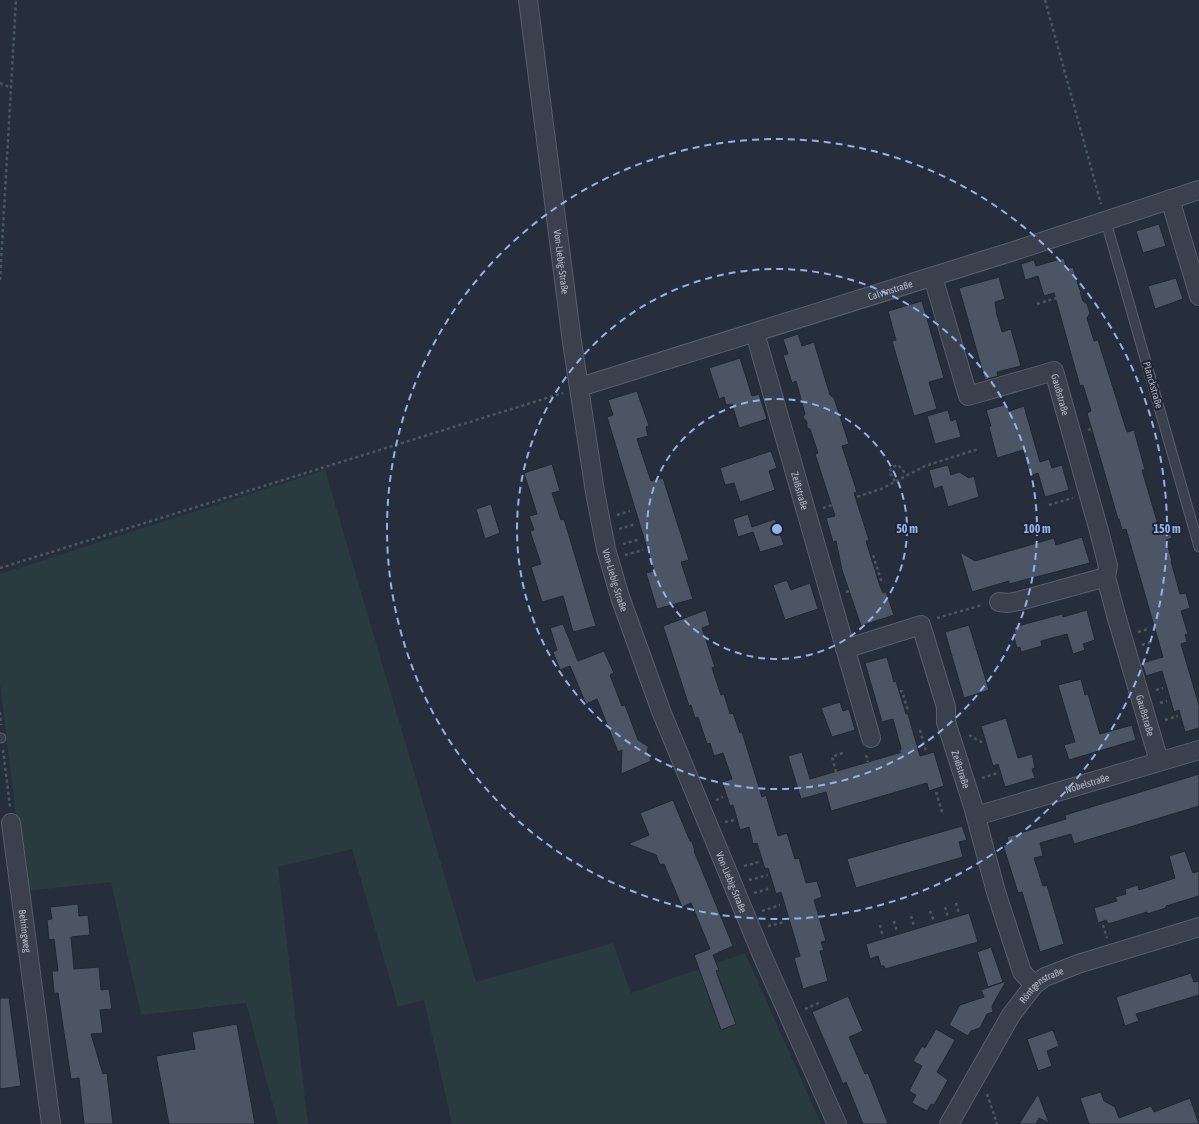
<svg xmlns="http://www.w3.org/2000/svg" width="1199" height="1124" font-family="'Asap Condensed',sans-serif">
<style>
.green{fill:#293b3e}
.building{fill:#4c5564;stroke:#212733}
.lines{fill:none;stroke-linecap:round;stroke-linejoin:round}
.service-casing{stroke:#585e6a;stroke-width:11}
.minor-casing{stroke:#585e6a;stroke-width:20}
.path{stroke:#48585c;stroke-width:2.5;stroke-dasharray:3 3;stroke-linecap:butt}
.service{stroke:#3a404c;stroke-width:9}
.minor{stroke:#3a404c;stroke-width:18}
.ring{fill:none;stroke:#93b2ef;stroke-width:2;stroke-dasharray:7 5}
.labels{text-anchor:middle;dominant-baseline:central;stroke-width:4;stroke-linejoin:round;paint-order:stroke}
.street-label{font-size:10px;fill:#b6bbc7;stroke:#1f2531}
.centre{fill:#93b2ef;stroke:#1f2531;stroke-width:2}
.ring-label{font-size:12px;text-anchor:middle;font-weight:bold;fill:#93b2ef;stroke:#1f2531;stroke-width:4;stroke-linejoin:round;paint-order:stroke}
</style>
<rect width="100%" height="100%" fill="#262e3c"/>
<path class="green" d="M 325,470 L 476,982 L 613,943 L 631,993 L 745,953 L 821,1124 L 452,1124 L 424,1000 L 398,1007 L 352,849 L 278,867 L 308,1124 L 278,1124 L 246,1003 L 141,1015 L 111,882 L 25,891 L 0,683 L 0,574 Z"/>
<path class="building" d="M 1159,224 L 1166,246 L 1143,253 L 1136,231 Z
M 1064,258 L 1067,269 L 1073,267 L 1083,301 L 1087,304 L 1090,313 L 1087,318 L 1094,341 L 1098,340 L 1127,432 L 1134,430 L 1145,470 L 1142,470 L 1159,528 L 1168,526 L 1172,538 L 1166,540 L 1172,561 L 1171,561 L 1180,594 L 1186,593 L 1190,608 L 1181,611 L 1188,634 L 1185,635 L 1187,642 L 1181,644 L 1199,705 L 1199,728 L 1185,732 L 1179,710 L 1174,712 L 1162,671 L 1146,676 L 1142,663 L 1163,657 L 1126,529 L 1122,530 L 1119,519 L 1118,519 L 1087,413 L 1091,411 L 1083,385 L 1080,386 L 1054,293 L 1044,296 L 1038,276 L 1025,280 L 1021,264 L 1034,260 L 1036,266 Z
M 999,277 L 1005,299 L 995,302 L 997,315 L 1002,332 L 1011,329 L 1021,366 L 997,372 L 998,376 L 985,380 L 959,288 Z
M 1176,278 L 1183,299 L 1155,309 L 1148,286 Z
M 922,301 L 944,378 L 929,382 L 937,409 L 914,416 L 892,341 L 896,340 L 888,311 Z
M 798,334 L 802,346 L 814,342 L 830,395 L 834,398 L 849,444 L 842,446 L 857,492 L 854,493 L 869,540 L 866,541 L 880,586 L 883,593 L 886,592 L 894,615 L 861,626 L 842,570 L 836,541 L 833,542 L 826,518 L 835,516 L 815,454 L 818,453 L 810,429 L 807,428 L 807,422 L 803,417 L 805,414 L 796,381 L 792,383 L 783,355 L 788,354 L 783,339 Z
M 740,358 L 752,396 L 759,394 L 767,419 L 739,428 L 732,404 L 726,405 L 724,397 L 719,399 L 709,368 Z
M 637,391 L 649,426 L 646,427 L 648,436 L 637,439 L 651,481 L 663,478 L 689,560 L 681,562 L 693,599 L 657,609 L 646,573 L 654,571 L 607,417 L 613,415 L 608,400 Z
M 1007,404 L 1009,411 L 1024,406 L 1040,462 L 1049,459 L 1052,468 L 1062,465 L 1069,490 L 1045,497 L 1038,473 L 1030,476 L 1023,450 L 997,458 L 989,427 L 991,426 L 986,410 Z
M 948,410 L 951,421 L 956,419 L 961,437 L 935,444 L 927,416 Z
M 771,451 L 777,468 L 769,471 L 775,490 L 740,502 L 734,483 L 725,485 L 720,468 Z
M 552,464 L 560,491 L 552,493 L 561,520 L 564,519 L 596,626 L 573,632 L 563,596 L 542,602 L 531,567 L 541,564 L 530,531 L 534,530 L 529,516 L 537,514 L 524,473 Z
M 948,465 L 951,475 L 959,472 L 969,478 L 974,476 L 979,497 L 948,507 L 942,486 L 934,489 L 929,470 Z
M 491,504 L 500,533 L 485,539 L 476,509 Z
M 748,514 L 752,527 L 775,519 L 784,545 L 760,552 L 753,532 L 738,537 L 733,519 Z
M 1082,537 L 1090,563 L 1009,584 L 1009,581 L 972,592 L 960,552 L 975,561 L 1054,538 L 1056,545 Z
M 787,580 L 791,590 L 810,583 L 818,609 L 785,620 L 773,585 Z
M 706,610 L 710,625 L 702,628 L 715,667 L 712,668 L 721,695 L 724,694 L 730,714 L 733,713 L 740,733 L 742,732 L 762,797 L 766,795 L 778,836 L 787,833 L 795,859 L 799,858 L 806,883 L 817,881 L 822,897 L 814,900 L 826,941 L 821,942 L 824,950 L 820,951 L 828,981 L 803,989 L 794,958 L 800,956 L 781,892 L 776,894 L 768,868 L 765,869 L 757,843 L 753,844 L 749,827 L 740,830 L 733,805 L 730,806 L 722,782 L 732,779 L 723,753 L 714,756 L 710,743 L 707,744 L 698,717 L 695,718 L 691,705 L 689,706 L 663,626 Z
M 1087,610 L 1095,640 L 1083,644 L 1085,650 L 1073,654 L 1067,634 L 1041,641 L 1042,646 L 1021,652 L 1020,647 L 1017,648 L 1013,634 L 1015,634 L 1014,627 L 1062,614 L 1063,617 Z
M 563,624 L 578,661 L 604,651 L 614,673 L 610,675 L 622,706 L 625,705 L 638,740 L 649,747 L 647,750 L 651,761 L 621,774 L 622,750 L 618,752 L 597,699 L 586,704 L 570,666 L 560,670 L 553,652 L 557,650 L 550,628 Z
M 969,625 L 989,690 L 964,698 L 945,632 Z
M 887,657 L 894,682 L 896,681 L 906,714 L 908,714 L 920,756 L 934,752 L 944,786 L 929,791 L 927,783 L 831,811 L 826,792 L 801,799 L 788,756 L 802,752 L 810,779 L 902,752 L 893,719 L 882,722 L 865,663 Z
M 1081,679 L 1085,695 L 1088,694 L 1100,734 L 1132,725 L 1136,740 L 1069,760 L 1064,745 L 1075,742 L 1058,685 Z
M 840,702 L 843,711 L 849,709 L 855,730 L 832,737 L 821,708 Z
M 1006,718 L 1018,758 L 1032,754 L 1035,768 L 1032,769 L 1035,778 L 1005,787 L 998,764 L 993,766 L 981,726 Z
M 1199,774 L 1199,806 L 1074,844 L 1071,834 L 1040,843 L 1043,856 L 1034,858 L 1043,886 L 1047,885 L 1064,944 L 1040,952 L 1022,892 L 1018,893 L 1003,845 L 1009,844 L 1007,837 L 1066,819 L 1065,815 Z
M 673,800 L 690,841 L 692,842 L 695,851 L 694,851 L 733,946 L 713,955 L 719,970 L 716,971 L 736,1024 L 721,1030 L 694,955 L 710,949 L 691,903 L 682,907 L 664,864 L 660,865 L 656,855 L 628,844 L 649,835 L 640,813 Z
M 962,826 L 967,840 L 959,842 L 963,857 L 856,888 L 847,859 Z
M 1185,851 L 1193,873 L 1199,871 L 1199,896 L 1166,906 L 1166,908 L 1147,914 L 1147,912 L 1108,924 L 1106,920 L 1098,923 L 1094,908 L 1117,901 L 1115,897 L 1126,894 L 1125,889 L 1138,885 L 1139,890 L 1175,878 L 1169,856 Z
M 78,904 L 79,916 L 88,915 L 90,935 L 71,937 L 74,969 L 99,967 L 101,990 L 109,989 L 112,1009 L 100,1010 L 103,1033 L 91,1034 L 103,1074 L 107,1073 L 113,1124 L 84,1124 L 79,1078 L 71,1079 L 58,993 L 54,993 L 52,971 L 58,971 L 54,939 L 49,940 L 47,920 L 52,919 L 50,907 Z
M 969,913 L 978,942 L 885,969 L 884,966 L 881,966 L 878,956 L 870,959 L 866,944 Z
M 991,947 L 1003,982 L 988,987 L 977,952 Z
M 1191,973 L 1194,982 L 1199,981 L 1199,995 L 1136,1014 L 1139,1021 L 1125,1026 L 1116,997 Z
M 1006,981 L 992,1006 L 993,1012 L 987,1014 L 980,1028 L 971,1031 L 968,1036 L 949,1025 L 960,1005 L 984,997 L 981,990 Z
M 848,996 L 863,1031 L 849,1037 L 865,1074 L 868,1073 L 888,1124 L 863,1124 L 846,1082 L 843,1084 L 812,1012 Z
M 0,998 L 9,998 L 21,1086 L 0,1089 Z
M 237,1024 L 255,1124 L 169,1124 L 156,1056 L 195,1049 L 192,1032 Z
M 936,1029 L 955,1040 L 937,1072 L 948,1080 L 934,1105 L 931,1104 L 927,1111 L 912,1103 L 916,1095 L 909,1091 L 922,1066 L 913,1061 L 922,1046 L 925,1048 Z
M 1053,1030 L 1059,1046 L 1047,1051 L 1052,1066 L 1038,1071 L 1027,1039 Z
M 1101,1092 L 1104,1101 L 1115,1107 L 1119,1118 L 1151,1106 L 1154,1112 L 1190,1098 L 1199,1124 L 1089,1124 L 1080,1098 Z
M 1038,1094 L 1049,1123 L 1039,1118 L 1036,1124 L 1019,1124 Z"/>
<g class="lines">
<g class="service-casing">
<path id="service" d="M 1106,222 L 1199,547
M 0,738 L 1,738"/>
</g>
<g class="minor-casing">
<g id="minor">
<path id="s1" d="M 528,0 L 572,342 L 595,492 L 606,549 L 620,597 L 661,711 L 762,955 L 837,1124"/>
<path d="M 1170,199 L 1199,296"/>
<path id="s2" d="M 933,277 L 968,396 L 1054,371 L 1099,531 L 1108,566 L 1106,577 L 1116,615 L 1159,761"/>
<path id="s3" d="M 755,333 L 871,738"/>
<path id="s4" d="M 580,387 L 1017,250 L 1199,190"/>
<path d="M 999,602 L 1008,603 L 1019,601 L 1106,577"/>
<path id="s5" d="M 845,649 L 921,625 L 946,707 L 946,722 L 973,806 L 996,892 L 1022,972 L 1034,985"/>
<path id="s6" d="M 976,816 L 1199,750"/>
<path id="s7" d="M 11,823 L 51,1124"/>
<path id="s8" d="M 949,1124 L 1011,1015 L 1034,985 L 1045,977 L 1078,964 L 1199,927"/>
</g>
</g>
<path class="path" d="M 1045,0 L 1101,204
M 0,83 L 11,88
M 0,280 L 16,0
M 1037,304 L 1080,291
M 1088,430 L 1105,425
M 895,481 L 889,472 L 892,467 L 898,465 L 907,475
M 1049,505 L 1073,498
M 823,508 L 881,489 L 925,466 L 978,449
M 617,515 L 630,511
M 619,529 L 636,524
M 623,544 L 640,539
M 625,555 L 643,550
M 0,568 L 563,393
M 846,592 L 881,580 L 873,555
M 937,618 L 982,605
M 1138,632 L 1148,629
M 1142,645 L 1151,642
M 1156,690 L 1163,688
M 877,698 L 902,691 L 908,710
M 1160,703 L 1167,701
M 0,712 L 1,725
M 1165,720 L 1178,716
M 920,730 L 926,751
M 901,735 L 907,743 L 901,752
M 969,735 L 983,743
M 3,750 L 10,807
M 866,755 L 868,762
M 836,772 L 832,757 L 845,752
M 982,778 L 998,773
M 936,792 L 943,815
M 716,800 L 723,797
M 725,822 L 734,820
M 744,866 L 759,862
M 749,880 L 768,875
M 754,893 L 771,888
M 956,903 L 959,913
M 945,907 L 948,917
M 762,911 L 780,905
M 930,911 L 934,921
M 911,916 L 914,926
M 894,921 L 897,932
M 880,925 L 883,937
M 1103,925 L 1107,938
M 768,926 L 785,922
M 805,1009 L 821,1002
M 987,1094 L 997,1124"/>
<use href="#service" class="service"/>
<use href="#minor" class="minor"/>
</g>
<g class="ring">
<circle cx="777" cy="529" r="130"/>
<circle cx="777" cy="529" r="260"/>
<circle cx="777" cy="529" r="390"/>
</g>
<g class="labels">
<g class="street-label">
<text stroke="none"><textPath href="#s1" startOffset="264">Von-Liebig-Straße</textPath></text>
<text stroke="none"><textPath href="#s4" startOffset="325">Calvinstraße</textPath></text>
<text transform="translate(1153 385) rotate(74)">Planckstraße</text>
<text stroke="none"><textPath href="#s2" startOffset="238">Gaußstraße</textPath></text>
<text stroke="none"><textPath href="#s3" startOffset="164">Zeißstraße</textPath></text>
<text stroke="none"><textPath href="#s1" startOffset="587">Von-Liebig-Straße</textPath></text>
<text stroke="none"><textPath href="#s2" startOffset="571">Gaußstraße</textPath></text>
<text stroke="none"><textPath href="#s5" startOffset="230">Zeißstraße</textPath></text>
<text stroke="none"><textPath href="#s6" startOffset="116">Nobelstraße</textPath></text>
<text stroke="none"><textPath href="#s1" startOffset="911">Von-Liebig-Straße</textPath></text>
<text stroke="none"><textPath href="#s7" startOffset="109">Behringweg</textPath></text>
<text stroke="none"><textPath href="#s8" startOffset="169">Röntgenstraße</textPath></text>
</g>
</g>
<circle cx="777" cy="529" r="6" class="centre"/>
<g class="ring-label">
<text x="907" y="533">50 m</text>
<text x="1037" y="533">100 m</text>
<text x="1167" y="533">150 m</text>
</g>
</svg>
